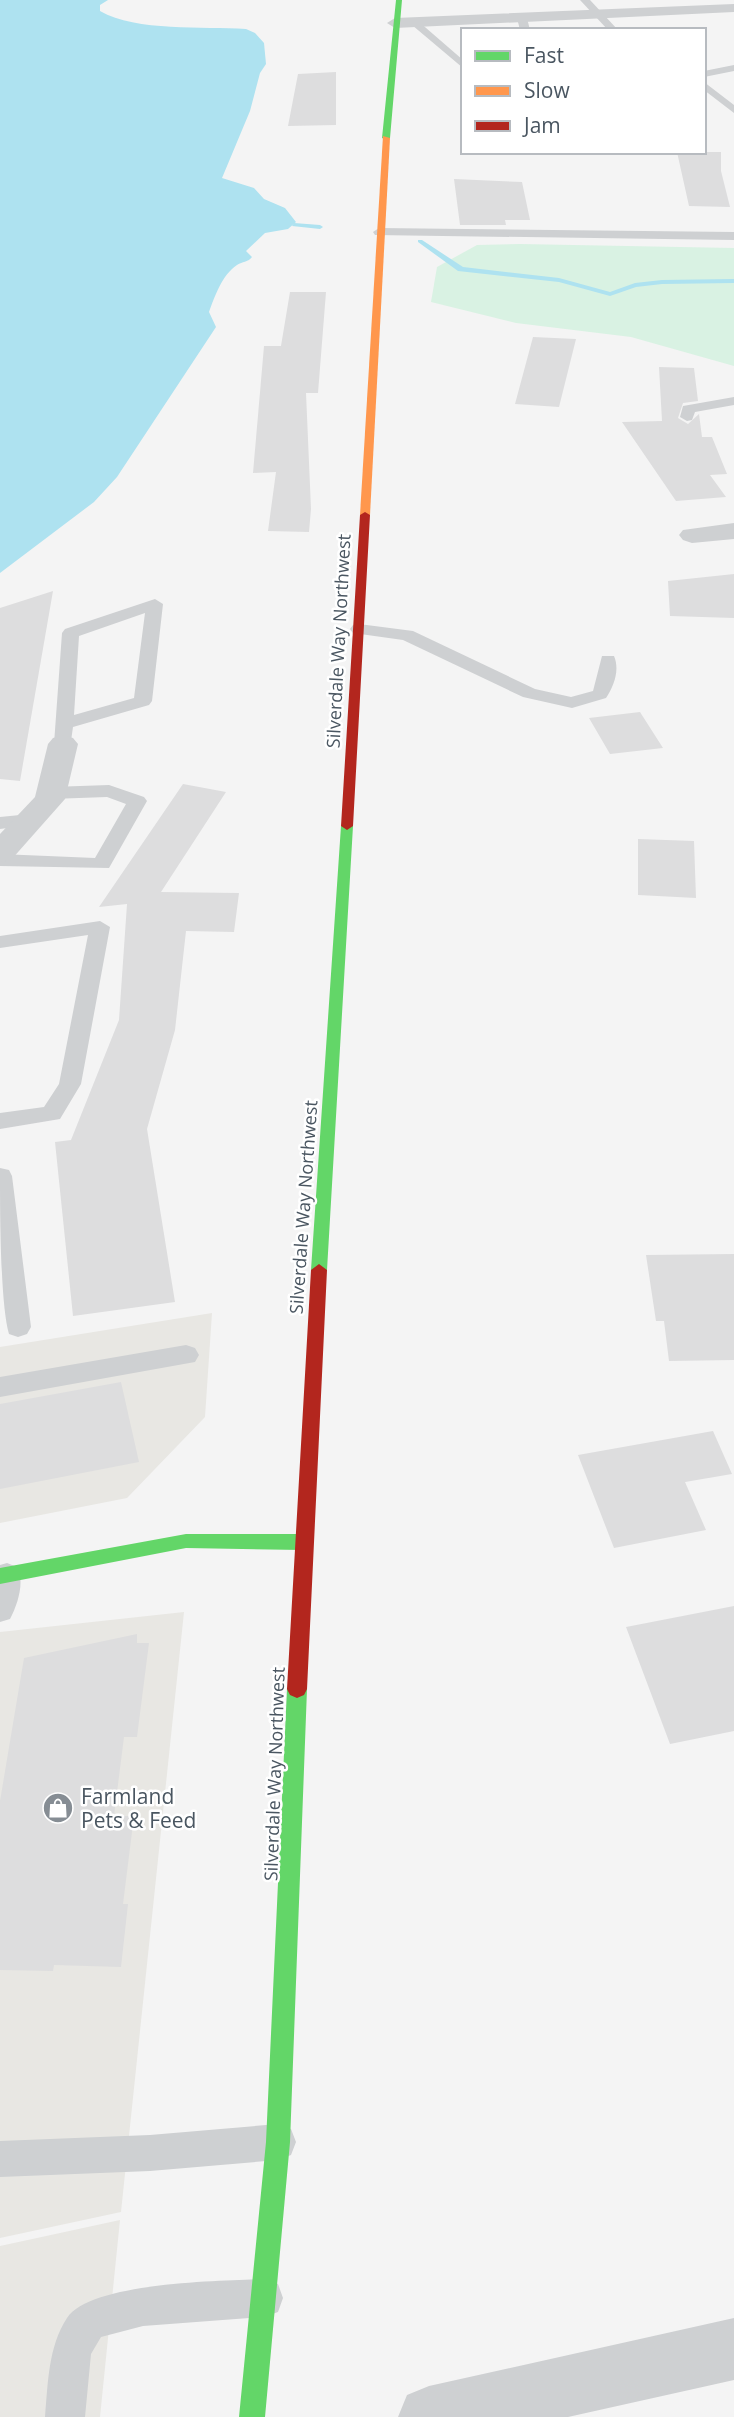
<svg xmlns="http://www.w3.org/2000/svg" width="734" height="2417" font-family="'Open Sans',sans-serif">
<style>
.commercial{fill:#e8e7e3}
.green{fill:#d9f2e3}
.water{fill:#aee2f0}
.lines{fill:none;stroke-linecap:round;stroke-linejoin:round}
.stream{fill:#aee2f0;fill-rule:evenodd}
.building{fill:#ddddde}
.lane{fill:#ced0d2;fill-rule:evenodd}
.street{fill:#ced0d2;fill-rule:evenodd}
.fast{fill:#63d668;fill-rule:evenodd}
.slow{fill:#ff974d;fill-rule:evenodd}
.jam{fill:#b3261e;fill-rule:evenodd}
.labels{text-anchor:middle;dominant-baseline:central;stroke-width:5;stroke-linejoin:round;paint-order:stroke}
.street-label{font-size:18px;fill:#4a5661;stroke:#fff}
.near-poi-label{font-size:21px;fill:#4a5661;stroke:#fff;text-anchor:start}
</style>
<rect width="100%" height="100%" fill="#f4f4f4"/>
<path class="commercial" d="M 212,1313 L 205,1417 L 127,1498 L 0,1523 L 0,1347 Z
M 184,1612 L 121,2212 L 0,2238 L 0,1632 Z
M 120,2220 L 100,2417 L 0,2417 L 0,2246 Z"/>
<path class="green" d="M 520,244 L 734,248 L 734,366 L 631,337 L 516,323 L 431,302 L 437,267 L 477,245 Z"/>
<path class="water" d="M 0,0 L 108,0 L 100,5 L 100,11 C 137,32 203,26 246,29 L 255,33 L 264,43 L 266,64 L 260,73 L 250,111 L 222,178 L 254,188 L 264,199 L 285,208 L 296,222 L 288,229 L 265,233 L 246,251 L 252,257 C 247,263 243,261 237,265 C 222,275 215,296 209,312 L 216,327 L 117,477 L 94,502 L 0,573 Z"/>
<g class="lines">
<path class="stream" d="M 294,223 L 320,225 L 323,227 L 320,229 L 292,226 Z
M 418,240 L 422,240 L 463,267 L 559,278 L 610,292 L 635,283 L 662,280 L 734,279 L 734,283 L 662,284 L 636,287 L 610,296 L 559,282 L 458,271 L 418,242 Z"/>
</g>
<path class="building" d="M 336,72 L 336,125 L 288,126 L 298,74 Z
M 677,152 L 721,152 L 721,171 L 730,207 L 689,206 Z
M 454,179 L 522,182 L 530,220 L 505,220 L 506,225 L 460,225 Z
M 290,292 L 326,292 L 318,393 L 306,393 L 311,509 L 309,532 L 268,531 L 276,472 L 253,473 L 264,346 L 281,346 Z
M 533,337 L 576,339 L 559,407 L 515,404 Z
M 659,367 L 694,368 L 698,401 L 683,403 L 678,418 L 688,424 L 699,414 L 702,437 L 712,437 L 727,474 L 710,475 L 726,497 L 676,501 L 622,422 L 662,421 Z
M 734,574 L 734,618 L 670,616 L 668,581 Z
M 53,591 L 20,781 L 0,779 L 0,608 Z
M 640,712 L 663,748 L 610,754 L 589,718 Z
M 183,784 L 226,792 L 161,892 L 239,893 L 234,932 L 186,931 L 175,1030 L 147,1129 L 175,1302 L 73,1316 L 55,1142 L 71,1140 L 119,1020 L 127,904 L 99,907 Z
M 638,839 L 694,841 L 696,898 L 638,895 Z
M 734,1254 L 734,1360 L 669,1361 L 664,1321 L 656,1321 L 646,1255 Z
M 121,1382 L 139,1462 L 0,1489 L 0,1404 Z
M 713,1431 L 732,1474 L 685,1482 L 706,1530 L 614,1548 L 578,1455 Z
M 734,1606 L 734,1731 L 670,1744 L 626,1627 Z
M 137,1634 L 137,1643 L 149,1643 L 137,1737 L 124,1737 L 114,1816 L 134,1816 L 123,1904 L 128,1904 L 121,1967 L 54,1965 L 53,1971 L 0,1970 L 0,1801 L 24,1658 Z"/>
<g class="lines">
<path class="lane" d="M 580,0 L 590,0 L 618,30 L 608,30 Z
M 522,15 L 527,18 L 530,30 L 520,30 L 517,18 Z
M 412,21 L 418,21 L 463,60 L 463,68 L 412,25 Z
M 734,65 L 734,71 L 704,77 L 704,71 Z
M 704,82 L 734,105 L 734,113 L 704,90 Z
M 379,228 L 734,232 L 734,240 L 375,235 L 373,232 Z
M 734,397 L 734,405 L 695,412 L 692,420 L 687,421 L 680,417 L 683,406 Z
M 155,599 L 163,604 L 152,701 L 149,705 L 73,727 L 70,748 L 56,748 L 54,744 L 62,633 L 65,629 ZM 145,613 L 134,698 L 74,715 L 79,636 Z
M 359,624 L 413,631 L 535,689 L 571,697 L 593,691 L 602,656 L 614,656 C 620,670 614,686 606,698 L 572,708 L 523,697 L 403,640 L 353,633 L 350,629 L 353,625 Z
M 109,785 L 144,797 L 147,801 L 109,868 L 0,866 L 0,854 L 95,858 L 126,804 L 107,797 L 51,799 L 41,793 L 51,787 Z
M 30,814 L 37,816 L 40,820 L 37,824 L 0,829 L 0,817 Z
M 100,921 L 110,927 L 81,1084 L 60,1119 L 0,1129 L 0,1113 L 44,1107 L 59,1084 L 88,935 L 0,948 L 0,936 Z
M 0,1168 L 9,1170 L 12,1176 L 31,1327 L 27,1334 L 18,1337 L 9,1334 C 0,1304 0,1205 0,1168 Z
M 186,1345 L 195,1348 L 199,1355 L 195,1362 L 0,1397 L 0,1377 Z
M 7,1563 L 17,1567 C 25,1581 18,1604 10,1619 L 0,1622 L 0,1565 Z
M 278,2124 L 291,2129 L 296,2142 L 291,2155 L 278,2160 L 150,2171 L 0,2177 L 0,2141 L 150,2135 Z
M 264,2279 L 278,2284 L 283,2298 L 278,2312 L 264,2317 L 143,2326 L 101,2337 L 91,2354 L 85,2417 L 45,2417 C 48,2384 48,2347 67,2318 C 90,2282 222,2281 264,2279 Z"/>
<path class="street" d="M 734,4 L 734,12 L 395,28 L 387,23 L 395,18 Z
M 734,523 L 734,539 L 692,543 L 683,540 L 679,535 L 683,530 Z
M 63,735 L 73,738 L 78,744 L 65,799 L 11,860 L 0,862 L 0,834 L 35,797 L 48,744 L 53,738 Z
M 734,2318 L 734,2380 L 568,2417 L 398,2417 L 407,2395 L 429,2386 Z"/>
<path class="fast" d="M 396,0 L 402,0 L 390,138 L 386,140 L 382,138 Z
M 347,822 L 353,826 L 327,1270 L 319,1276 L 311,1270 L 341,826 Z
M 186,1534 L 302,1534 L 309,1537 L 311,1542 L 309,1547 L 302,1550 L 186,1548 L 0,1584 L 0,1568 Z
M 297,1680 L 304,1683 L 307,1689 L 290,2142 L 265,2417 L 239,2417 L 266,2142 L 287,1689 L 290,1683 Z"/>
<path class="slow" d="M 383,136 L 390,138 L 370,515 L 365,518 L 360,515 Z"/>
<path class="jam" d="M 365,512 L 370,515 L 353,826 L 347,830 L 341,826 L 360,515 Z
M 319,1264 L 327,1270 L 307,1689 L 304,1695 L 297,1698 L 290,1695 L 287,1689 L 311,1270 Z"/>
</g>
<defs>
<g id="shop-disc" transform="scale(1.575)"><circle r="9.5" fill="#868d94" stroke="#fff"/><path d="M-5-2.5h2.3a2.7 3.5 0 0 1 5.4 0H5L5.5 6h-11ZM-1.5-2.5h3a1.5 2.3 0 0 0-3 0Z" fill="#fff"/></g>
</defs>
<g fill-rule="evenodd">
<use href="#shop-disc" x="58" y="1808"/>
</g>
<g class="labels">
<g class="street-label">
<text transform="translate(338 641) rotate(-87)">Silverdale Way Northwest</text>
<text transform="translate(303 1207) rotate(-86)">Silverdale Way Northwest</text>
<text transform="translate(274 1774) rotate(-88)">Silverdale Way Northwest</text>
</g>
<g class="near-poi-label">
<text x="81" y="1796">Farmland<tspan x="81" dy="24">Pets &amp; Feed</tspan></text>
</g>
</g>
<rect x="461" y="28" width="245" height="126" fill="#ffffff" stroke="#b7bbc0" stroke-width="2"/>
<rect x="475" y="51" width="35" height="10" fill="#63d668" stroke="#b7bbc0" stroke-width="2"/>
<text x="524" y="63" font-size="21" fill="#4a5661">Fast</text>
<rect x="475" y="86" width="35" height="10" fill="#ff974d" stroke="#b7bbc0" stroke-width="2"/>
<text x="524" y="98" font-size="21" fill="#4a5661">Slow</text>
<rect x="475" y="121" width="35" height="10" fill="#b3261e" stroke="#b7bbc0" stroke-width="2"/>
<text x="524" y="133" font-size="21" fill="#4a5661">Jam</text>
</svg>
